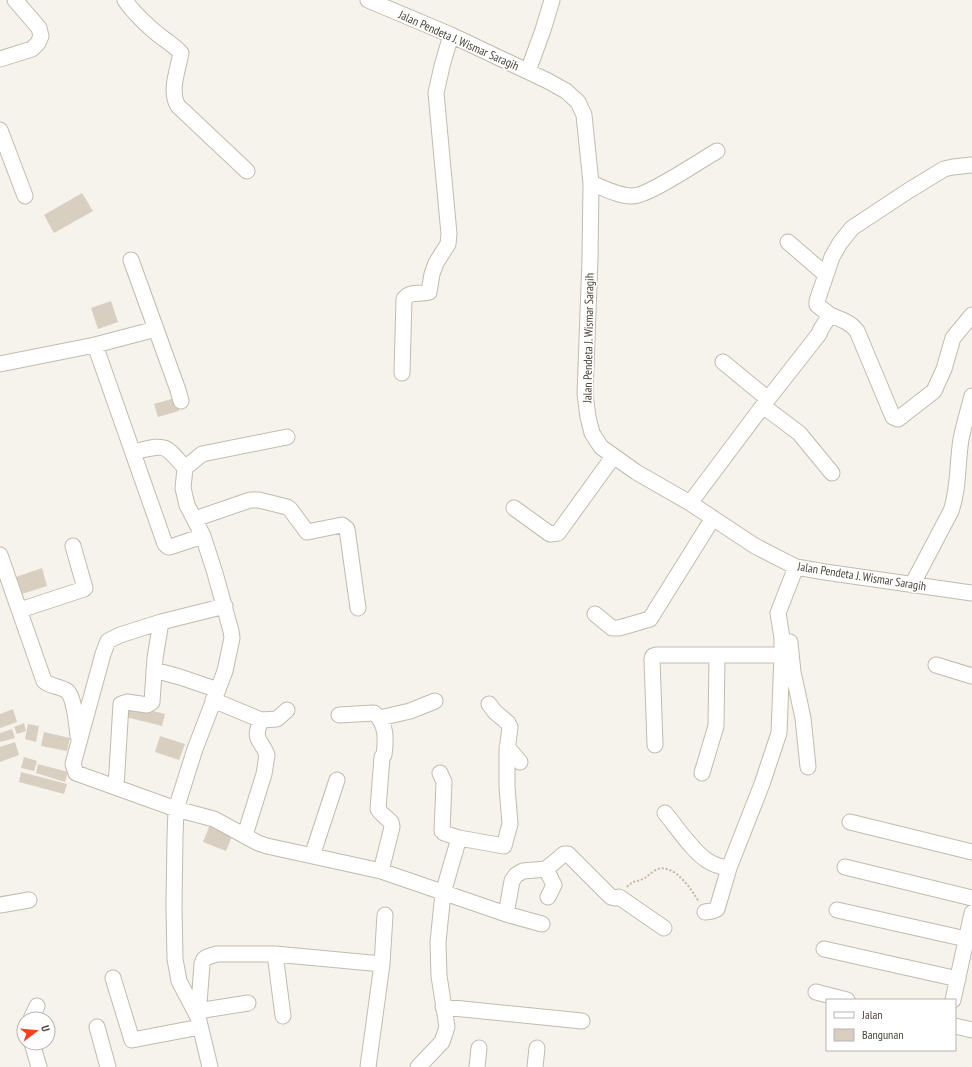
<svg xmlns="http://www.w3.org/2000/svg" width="972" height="1067" font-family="'PT Sans Narrow',sans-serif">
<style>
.building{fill:#d8cfc1}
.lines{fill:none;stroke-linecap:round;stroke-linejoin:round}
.minor-casing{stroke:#c2bbae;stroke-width:17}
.path{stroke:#c4b79f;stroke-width:2;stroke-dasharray:2 2;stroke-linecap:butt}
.minor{stroke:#fff;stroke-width:15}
.labels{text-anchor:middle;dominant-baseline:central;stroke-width:3.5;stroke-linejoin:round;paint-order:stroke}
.street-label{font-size:12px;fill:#4b4439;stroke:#fff}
</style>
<rect width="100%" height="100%" fill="#f6f3ec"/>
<path class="building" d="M 82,193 L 93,211 L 54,233 L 44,215 Z
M 111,301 L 118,322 L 98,329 L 91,308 Z
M 175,398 L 179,411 L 158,417 L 154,404 Z
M 42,568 L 47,586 L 22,594 L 16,577 Z
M 129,705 L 165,714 L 162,726 L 126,717 Z
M 13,709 L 17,722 L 0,728 L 0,714 Z
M 24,723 L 26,731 L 17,734 L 14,727 Z
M 28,724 L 39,726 L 36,742 L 25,739 Z
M 12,729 L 15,738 L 0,742 L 0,733 Z
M 44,732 L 70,738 L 67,751 L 41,746 Z
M 160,736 L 185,744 L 179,760 L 155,752 Z
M 15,742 L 19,755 L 0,762 L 0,747 Z
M 24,757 L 37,761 L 34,771 L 21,768 Z
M 38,764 L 68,772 L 65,782 L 36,773 Z
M 21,772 L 67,784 L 64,794 L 19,782 Z
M 211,822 L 234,831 L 226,851 L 203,842 Z"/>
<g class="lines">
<g class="minor-casing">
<path id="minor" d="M 125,0 C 131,11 156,34 167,41 C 173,46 176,47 181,53 C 178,70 169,91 178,106 L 247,171
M 368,0 L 451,35 L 548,81 L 566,91 L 578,102 L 584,115 L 591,183 L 590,259 L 585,394 L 588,417 L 592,433 L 601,447 L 636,472 L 690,503 L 755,546 L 796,567 L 825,572 L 972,593
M 0,59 L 32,49 L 38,43 L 41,36 L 39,28 L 15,0
M 528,71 L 543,30 L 552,0
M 0,130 L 25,196
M 591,183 C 604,188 618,196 632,196 C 647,197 701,160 717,151
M 788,242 L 825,274
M 131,260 L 178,390 L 181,401
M 830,315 C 840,319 850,322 857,331 L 893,417 L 898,419 L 934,391 L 944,369 L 953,338 L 972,315
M 95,345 L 165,544 L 168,547 L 170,547 L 203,536
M 723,362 L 768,399
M 0,364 L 95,345 L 156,329
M 402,373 L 404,299 C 411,290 420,295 429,292 L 432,274 L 436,263 L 448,244 L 449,234 L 436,93 L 442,66 L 451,35
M 763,406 L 799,433 L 832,473
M 133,452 C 165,445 163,442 185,468 L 183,488 L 187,505 L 203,536 L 215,573 L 231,631 L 232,638 L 225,671 L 195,749 L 176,809 L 175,837 L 174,905 L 175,959 L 179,981 L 198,1017 L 210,1067
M 185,468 L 202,454 L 287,437
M 690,503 L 768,399 L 819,334 L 821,329 L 830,315 L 817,305 L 817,301 L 832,257 L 840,243 L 852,228 L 908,191 L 944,169 L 953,167 L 972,165
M 514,508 L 550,534 L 558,533 L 613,457
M 195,519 L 250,500 L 259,500 L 287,507 L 290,509 L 307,532 L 342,525 L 347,529 L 358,608
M 0,555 L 44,681 C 51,687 60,686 67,691 C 74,695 77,727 78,736
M 912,585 L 951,511 C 959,488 957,464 961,439 C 964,425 968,411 972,396
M 225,606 L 161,622 L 120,635 L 108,641 L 103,654 L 73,764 L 76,773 L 176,809 L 214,819 L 258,843 L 267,846 L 381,871 L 506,914 L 542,924
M 20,610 L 84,589 L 85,588 L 73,546
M 595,614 L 612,628 L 619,628 L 650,619 L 713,518
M 790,642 L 793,672 L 803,718 L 808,767
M 936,665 L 972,676
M 154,670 L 180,677 L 218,690
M 213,700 L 261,720 L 277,719 L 287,710
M 339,715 L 374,713 C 387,723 386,740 384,755 L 382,757 L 378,809 L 381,813 L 391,822 L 392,827 L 381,871
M 380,718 L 410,711 L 435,701
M 655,745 L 652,659 L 653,656 L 656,655 L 782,655
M 507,747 L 520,762
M 440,773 L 444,782 L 442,831 L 444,833 L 459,838 L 504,846 L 510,824 L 507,787 L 507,751 L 510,727 L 508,723 L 495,712 L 489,704
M 702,773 L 716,726 L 717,655
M 116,787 L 121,704 L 127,702 L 147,705 L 152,702 L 155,658 L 161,622
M 665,813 C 677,827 692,851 708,861 C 714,865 721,867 729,868
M 850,822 L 972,852
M 245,835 L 264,774 L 267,755 C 261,738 252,742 261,720
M 312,856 L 337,780
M 845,867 L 972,898
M 546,869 L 554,885 L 548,897
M 0,905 L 29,900
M 837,910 L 966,939
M 705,912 L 712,911 L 717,909 L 729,868 L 762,784 L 779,733 L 782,655 L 782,638 L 778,613 L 796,567
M 506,914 L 512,881 L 516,875 L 523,871 L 546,869 L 564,854 L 568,854 L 611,897 L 615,898 L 619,897 L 664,928
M 824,949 L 958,979
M 275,954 L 283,1016
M 113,978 L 132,1040 L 200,1027
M 816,992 L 847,1000
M 953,1000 L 972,913
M 443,1007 L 582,1021
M 198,1011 L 248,1003
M 198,1017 L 202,964 L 204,959 L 207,957 L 217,954 L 275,954 L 382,964
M 31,1019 L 37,1006
M 955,1026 L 972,1030
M 97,1027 L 108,1067
M 32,1043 L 39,1067
M 368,1067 L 382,964 L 385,915
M 418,1067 L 442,1042 L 447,1027 L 439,976 L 438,942 L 443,893 L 459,838
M 477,1067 L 479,1048
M 535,1067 L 537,1048"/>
</g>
<path class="path" d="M 627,887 C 633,880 638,882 645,878 C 649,875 653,871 658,869 C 675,864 692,890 699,902"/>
<use href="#minor" class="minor"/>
</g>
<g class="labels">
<g class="street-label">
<text transform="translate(459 40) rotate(24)">Jalan Pendeta J. Wismar Saragih</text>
<text transform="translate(588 338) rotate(-89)">Jalan Pendeta J. Wismar Saragih</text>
<text transform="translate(862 576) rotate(9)">Jalan Pendeta J. Wismar Saragih</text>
</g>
</g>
<rect x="826" y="999" width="130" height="52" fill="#ffffff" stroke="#b7b4b0"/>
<rect x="834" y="1012" width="20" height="6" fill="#ffffff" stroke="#b7b4b0"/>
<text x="862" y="1019" font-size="12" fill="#4b4439">Jalan</text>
<rect x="834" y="1029" width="20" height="12" fill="#d8cfc1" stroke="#b7b4b0"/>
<text x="862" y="1039" font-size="12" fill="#4b4439">Bangunan</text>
<g transform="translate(36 1031) rotate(74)"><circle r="19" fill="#ffffff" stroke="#b7b4b0"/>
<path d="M0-3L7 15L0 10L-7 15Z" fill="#fc3f1d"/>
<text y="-6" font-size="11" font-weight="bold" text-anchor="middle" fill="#4b4439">U</text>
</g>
</svg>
